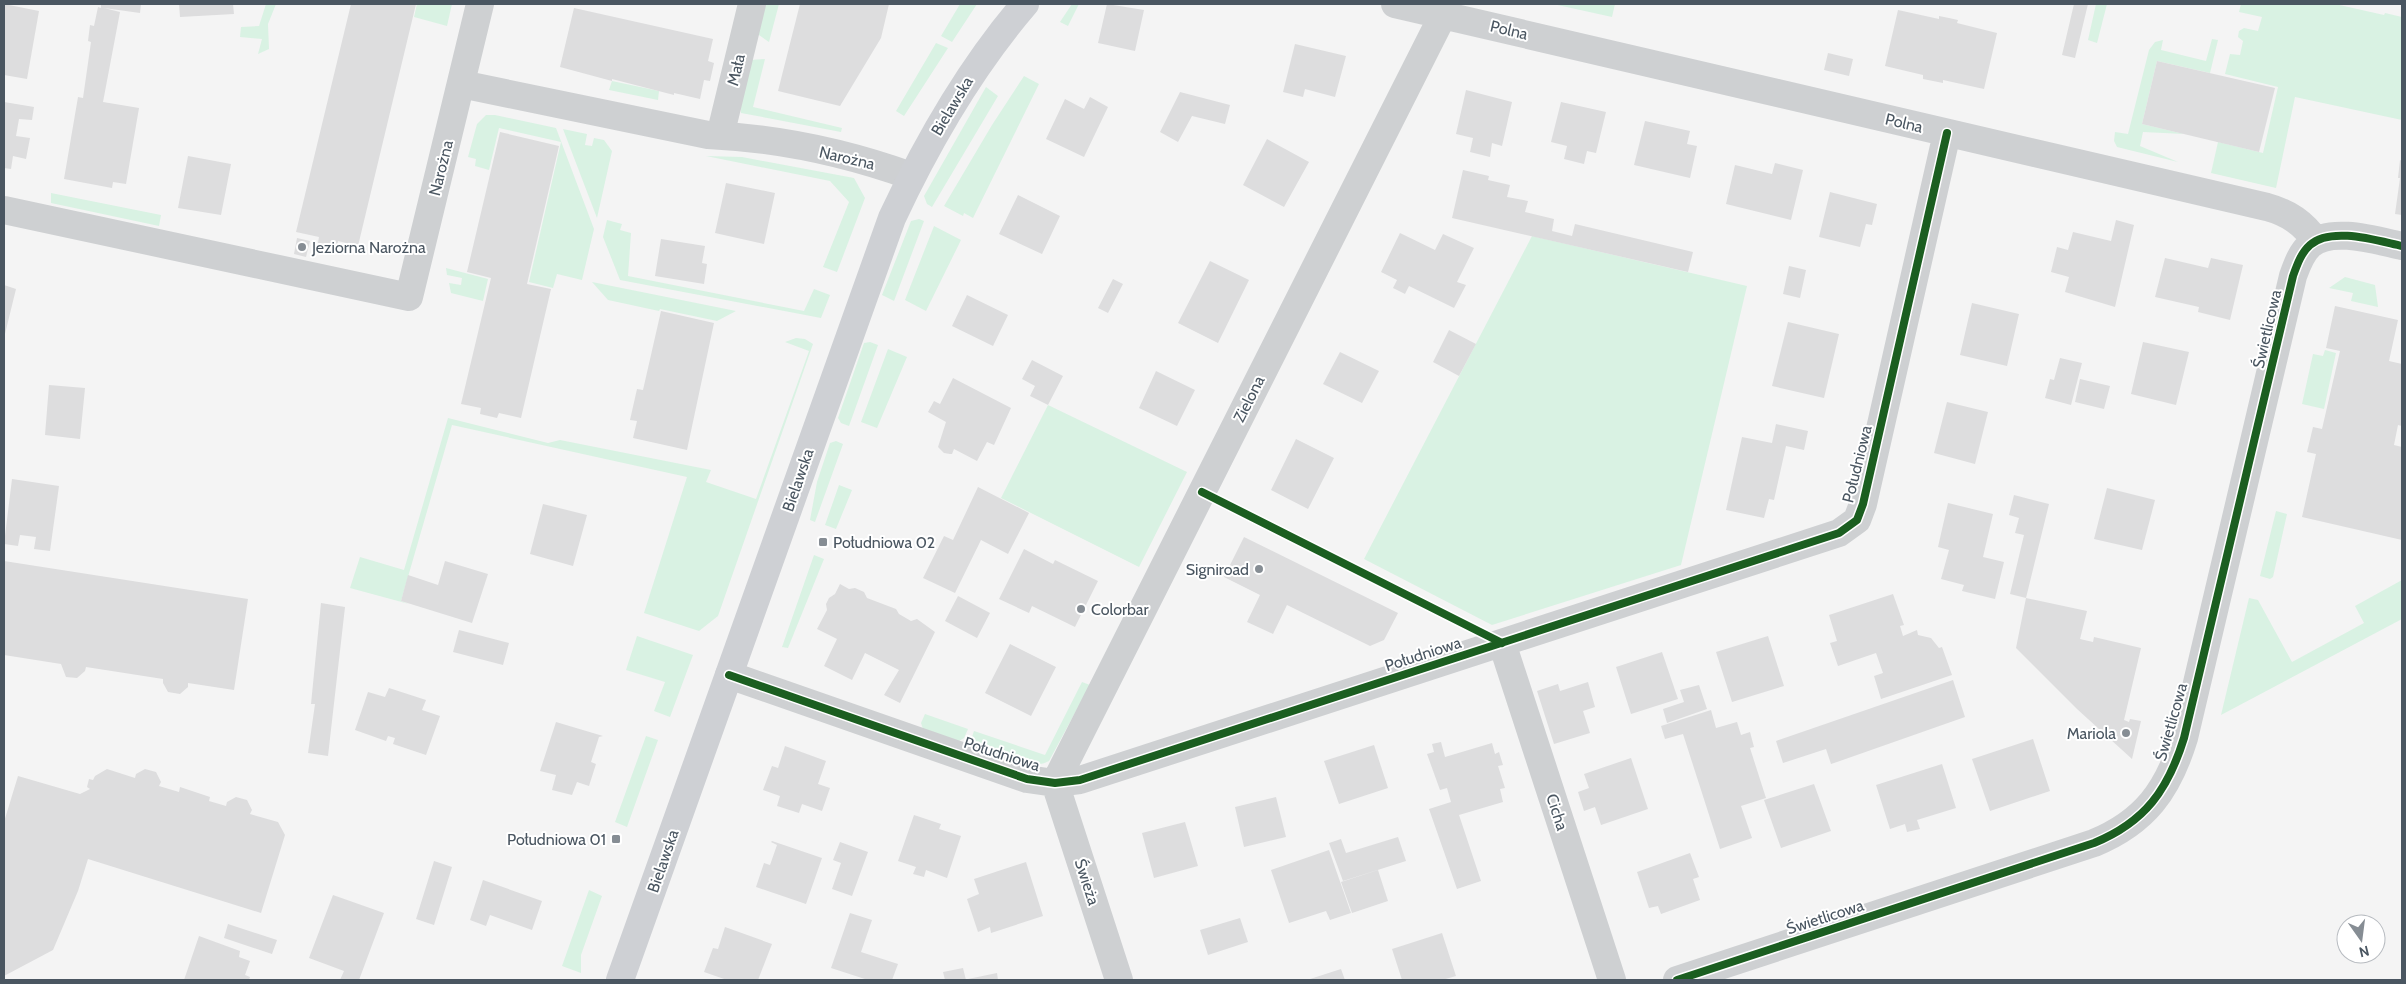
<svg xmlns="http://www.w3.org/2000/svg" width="2406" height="984" font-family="Cabin,sans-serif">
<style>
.green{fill:#d9f2e3}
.building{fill:#ddddde}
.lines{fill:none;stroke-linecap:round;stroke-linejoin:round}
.street{stroke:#ced0d2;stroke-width:28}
.secondary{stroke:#ced0d4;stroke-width:28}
.cycleway-casing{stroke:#fff;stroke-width:11}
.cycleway{stroke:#1b5e20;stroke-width:8}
.poi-dot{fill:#868d94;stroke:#fff;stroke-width:2}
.labels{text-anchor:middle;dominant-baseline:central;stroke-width:4;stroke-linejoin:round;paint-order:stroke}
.street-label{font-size:16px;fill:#4a5661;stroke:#fff}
.poi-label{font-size:16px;fill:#4a5661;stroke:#fff;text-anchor:start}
</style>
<rect width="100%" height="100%" fill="#f4f4f4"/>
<path class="green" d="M 266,4 L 276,4 L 268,24 L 269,49 L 258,54 L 262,39 L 240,37 L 241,27 L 259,26 Z
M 417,4 L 452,4 L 447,26 L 414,17 Z
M 763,4 L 779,4 L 769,42 L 756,33 Z
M 960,4 L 977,4 L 952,42 L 941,36 Z
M 1072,4 L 1079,4 L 1068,26 L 1060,22 Z
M 1553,4 L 1615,4 L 1612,17 Z
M 2096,4 L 2107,4 L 2097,43 L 2088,40 Z
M 2241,4 L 2335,4 L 2384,15 L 2385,13 L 2402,17 L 2402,120 L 2295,97 L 2276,188 L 2211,173 L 2218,142 L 2263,153 L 2278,87 L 2225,74 L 2230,54 L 2240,55 L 2243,41 L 2238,37 L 2239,31 L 2244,28 L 2258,31 L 2262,17 L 2239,12 Z
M 2212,39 L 2218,40 L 2210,73 L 2157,61 L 2142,124 L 2184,134 L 2143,132 L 2140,146 L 2178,162 L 2117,147 L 2114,141 L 2115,132 L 2128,134 L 2149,50 L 2155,42 L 2163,40 L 2161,50 L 2206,61 Z
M 936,43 L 948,48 L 904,116 L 896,111 Z
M 765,59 L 753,107 L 842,128 L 841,132 L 741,113 L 740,105 L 750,60 Z
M 1024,76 L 1039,84 L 973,218 L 964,213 L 963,216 L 944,206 L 992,125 Z
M 612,81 L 659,91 L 658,100 L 609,90 Z
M 986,87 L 998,96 L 932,207 L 927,204 L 924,196 Z
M 486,115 L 495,115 L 556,128 L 594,229 L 582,280 L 557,274 L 553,288 L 529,282 L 561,142 L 499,128 L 489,170 L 475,166 L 476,159 L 468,157 L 477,124 Z
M 563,129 L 587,134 L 585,145 L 592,146 L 594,138 L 604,140 L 612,151 L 597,218 Z
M 706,156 L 742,157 L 854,178 L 865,198 L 837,272 L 823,267 L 849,202 L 830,181 Z
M 51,193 L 161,215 L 159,226 L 51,203 Z
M 919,219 L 924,221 L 894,301 L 882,295 L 911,221 Z
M 607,220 L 622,224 L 620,230 L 631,233 L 628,276 L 804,311 L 814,289 L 830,295 L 821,318 L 620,280 L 603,237 Z
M 934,226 L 961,240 L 926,311 L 905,300 Z
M 1532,236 L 1747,286 L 1681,565 L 1492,625 L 1364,559 Z
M 446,268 L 488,279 L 483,301 L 451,293 L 449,283 L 461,285 L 462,278 L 447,275 Z
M 2345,277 L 2375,285 L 2378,307 L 2351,301 L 2353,293 L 2329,288 Z
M 592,282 L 736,311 L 717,321 L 660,309 L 659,311 L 608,300 Z
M 796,338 L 805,339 L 813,344 L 718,616 L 699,631 L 644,613 L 687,477 L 452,425 L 401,601 L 409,604 L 350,588 L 360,557 L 404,570 L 448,418 L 548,443 L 560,440 L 711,470 L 706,482 L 756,499 L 809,351 L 785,342 Z
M 870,342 L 878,345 L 849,426 L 841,423 L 838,418 L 864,343 Z
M 888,349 L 907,357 L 877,428 L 861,422 Z
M 2325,350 L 2336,353 L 2324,409 L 2302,404 L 2313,354 L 2323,356 Z
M 1048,405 L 1187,472 L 1139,567 L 1001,498 Z
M 836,441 L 843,444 L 815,522 L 810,520 L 817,482 L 830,443 Z
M 839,485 L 852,490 L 836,529 L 825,525 Z
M 2276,511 L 2287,514 L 2273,577 L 2270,579 L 2260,576 Z
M 814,555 L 824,559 L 788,648 L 782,647 Z
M 2402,580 L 2402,619 L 2221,715 L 2249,598 L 2258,600 L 2292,662 L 2364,623 L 2355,606 Z
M 637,636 L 693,655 L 670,717 L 654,711 L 665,682 L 626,670 Z
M 1082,682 L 1090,685 L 1049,761 C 1028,773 993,753 972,746 L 971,740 L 974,731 L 1045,755 Z
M 925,714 L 968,729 L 964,738 L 959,741 L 923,729 L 921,723 Z
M 646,736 L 658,740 L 627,827 L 615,822 Z
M 589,890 L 602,896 L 581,955 L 581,973 L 562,966 Z"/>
<path class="building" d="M 4,4 L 39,11 L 27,79 L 4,75 Z
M 101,4 L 141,4 L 140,13 L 104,8 L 120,12 L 103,102 L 139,108 L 126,184 L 113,182 L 112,188 L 64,179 L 78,97 L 83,98 L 91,42 L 88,41 L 90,25 L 94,26 L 98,7 L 101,8 Z
M 179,4 L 233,4 L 234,14 L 180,17 Z
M 351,4 L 416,4 L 358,246 L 338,241 L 337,247 L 318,243 L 319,237 L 296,232 Z
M 800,4 L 889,4 L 881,38 L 840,106 L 778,91 Z
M 1107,4 L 1144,10 L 1135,51 L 1098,43 Z
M 2074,4 L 2088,4 L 2075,58 L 2062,55 Z
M 574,8 L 713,39 L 708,61 L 714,63 L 710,81 L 704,80 L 700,99 L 674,93 L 674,95 L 612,79 L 612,81 L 560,67 Z
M 1898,10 L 1939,19 L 1939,16 L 1949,18 L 1958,20 L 1957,23 L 1997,33 L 1984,89 L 1943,80 L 1943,83 L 1923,79 L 1923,75 L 1885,66 Z
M 1295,44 L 1346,56 L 1335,97 L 1305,89 L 1303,97 L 1283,92 Z
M 1828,53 L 1853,59 L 1849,76 L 1824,70 Z
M 2157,61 L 2275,88 L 2259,152 L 2142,124 Z
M 1466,90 L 1512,102 L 1502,146 L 1492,143 L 1490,157 L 1470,152 L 1473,138 L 1456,134 Z
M 1180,92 L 1230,105 L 1225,124 L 1192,116 L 1178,142 L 1160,132 Z
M 1090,97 L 1108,107 L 1084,157 L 1046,139 L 1065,99 L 1084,109 Z
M 4,102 L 34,107 L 32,120 L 19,119 L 16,136 L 30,138 L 26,159 L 13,156 L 11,169 L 4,168 Z
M 1561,102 L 1606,112 L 1596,153 L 1587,151 L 1584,164 L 1564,159 L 1567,146 L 1551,142 Z
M 1645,121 L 1690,131 L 1687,144 L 1697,146 L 1690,178 L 1634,165 Z
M 500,132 L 559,146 L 527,284 L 551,289 L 521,418 L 499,413 L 497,418 L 480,414 L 481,408 L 461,404 L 491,278 L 467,272 Z
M 1267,139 L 1309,162 L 1284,207 L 1243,185 Z
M 188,156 L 231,164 L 221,215 L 178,208 Z
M 2400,160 L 2402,161 L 2402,215 L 2395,214 L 2400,178 L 2398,178 Z
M 1775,163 L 1803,170 L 1791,220 L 1726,204 L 1735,165 L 1772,174 Z
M 1463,170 L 1489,176 L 1488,180 L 1510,185 L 1507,197 L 1528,201 L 1525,212 L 1554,219 L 1552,231 L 1572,236 L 1575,224 L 1693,252 L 1688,272 L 1452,218 Z
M 726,183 L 775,193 L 764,244 L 715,233 Z
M 1830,192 L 1877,204 L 1872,225 L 1866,224 L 1860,247 L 1819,237 Z
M 1018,195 L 1060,216 L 1042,254 L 999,234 Z
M 2116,220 L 2134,225 L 2115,307 L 2065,292 L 2069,277 L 2051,272 L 2057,247 L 2068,250 L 2073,232 L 2111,241 Z
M 1400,233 L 1435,250 L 1443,234 L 1474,248 L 1457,282 L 1466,285 L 1454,308 L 1409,286 L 1405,294 L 1393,288 L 1397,280 L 1381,272 Z
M 297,238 L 310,241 L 306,257 L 294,254 Z
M 661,239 L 705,246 L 702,263 L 707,264 L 704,284 L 655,276 Z
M 2165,258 L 2208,268 L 2211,258 L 2243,265 L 2230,320 L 2198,312 L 2199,307 L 2155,297 Z
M 1210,261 L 1249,280 L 1218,343 L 1178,323 Z
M 1789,266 L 1806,270 L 1800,298 L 1783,294 Z
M 1113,279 L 1123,284 L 1108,313 L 1098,308 Z
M 4,285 L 16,289 L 4,338 Z
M 967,295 L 1008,315 L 993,346 L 952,326 Z
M 1972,303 L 2019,314 L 2007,366 L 1960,355 Z
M 2335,306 L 2398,320 L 2389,361 L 2402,364 L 2402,426 L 2398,425 L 2394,445 L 2402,447 L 2402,540 L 2302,517 L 2316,454 L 2307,452 L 2313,427 L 2322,429 L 2340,351 L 2326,348 Z
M 661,311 L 714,323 L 687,450 L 633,438 L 637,421 L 630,420 L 637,389 L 643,390 Z
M 1788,322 L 1839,334 L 1824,398 L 1772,386 Z
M 1449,330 L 1476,344 L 1459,376 L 1433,362 Z
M 2143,342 L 2189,352 L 2176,405 L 2131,394 Z
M 1340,352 L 1379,371 L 1362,403 L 1323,384 Z
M 2060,358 L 2082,363 L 2071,405 L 2045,398 L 2050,379 L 2054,380 Z
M 1032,360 L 1063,376 L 1048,405 L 1030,396 L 1035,386 L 1022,379 Z
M 1156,371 L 1195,390 L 1177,426 L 1139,408 Z
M 953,378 L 1011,408 L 994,445 L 987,442 L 977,461 L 954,449 L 952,454 L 950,454 L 944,453 L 938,447 L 946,422 L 928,412 L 934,401 L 940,404 Z
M 2080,379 L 2110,386 L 2104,409 L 2075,402 Z
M 49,385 L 85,388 L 80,439 L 45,435 Z
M 1947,402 L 1988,412 L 1975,464 L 1934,453 Z
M 1776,424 L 1808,431 L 1804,450 L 1786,446 L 1774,500 L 1769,499 L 1764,518 L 1726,510 L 1742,437 L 1772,443 Z
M 1296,439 L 1334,458 L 1308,509 L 1271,490 Z
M 12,479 L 59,486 L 50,551 L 34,549 L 36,537 L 20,535 L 18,546 L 4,544 Z
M 978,487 L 1029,513 L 1008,554 L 981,540 L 955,593 L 923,578 L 944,536 L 953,540 Z
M 2107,488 L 2155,500 L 2142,550 L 2094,539 Z
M 2014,495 L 2049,504 L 2026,598 L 2010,594 L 2024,535 L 2015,533 L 2019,518 L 2009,515 Z
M 1948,503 L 1993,514 L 1983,557 L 2004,562 L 1995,599 L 1962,591 L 1964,585 L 1941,579 L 1949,550 L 1938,547 Z
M 543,504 L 587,515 L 573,566 L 530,554 Z
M 1244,537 L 1398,613 L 1384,640 L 1370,646 L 1287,605 L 1273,634 L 1247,622 L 1260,595 L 1224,577 Z
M 1024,549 L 1053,564 L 1055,560 L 1098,581 L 1075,627 L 1032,606 L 1029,613 L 999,599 Z
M 4,561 L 248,599 L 234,690 L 188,683 L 188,687 L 180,694 L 168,692 L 163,683 L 163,679 L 86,667 L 85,671 L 77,678 L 66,677 L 61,664 L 4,655 Z
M 445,561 L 488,574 L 472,623 L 401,601 L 408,575 L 438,585 Z
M 840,584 L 849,589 L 855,588 L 864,592 L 867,598 L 896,609 L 899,614 L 911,621 L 917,619 L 935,632 L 900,703 L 884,695 L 899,670 L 865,653 L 852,680 L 824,666 L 837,639 L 817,629 L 827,610 L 826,604 L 829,598 L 835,594 Z
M 1893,594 L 1904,625 L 1900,626 L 1903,636 L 1917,630 L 1918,635 L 1931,638 L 1939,648 L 1942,647 L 1952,675 L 1881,699 L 1874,676 L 1883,673 L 1876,653 L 1838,666 L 1830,643 L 1837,641 L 1829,615 Z
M 958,596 L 990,613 L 977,638 L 945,621 Z
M 2026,598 L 2087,611 L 2080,639 L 2093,642 L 2094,637 L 2141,648 L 2124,720 L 2129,722 L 2130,719 L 2141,721 L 2132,759 L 2077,709 L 2016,648 Z
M 321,603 L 345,607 L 328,756 L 308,753 L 315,704 L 311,704 Z
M 459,630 L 509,643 L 503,665 L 453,652 Z
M 1768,636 L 1784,686 L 1732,702 L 1716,652 Z
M 1010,644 L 1056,667 L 1031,716 L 985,693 Z
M 1662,652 L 1678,699 L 1631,714 L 1616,667 Z
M 1953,680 L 1965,717 L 1837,762 L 1831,764 L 1826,749 L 1783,763 L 1776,741 Z
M 1588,682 L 1595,707 L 1583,711 L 1590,733 L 1554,744 L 1537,691 L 1558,684 L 1560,691 Z
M 1699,685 L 1707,709 L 1667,723 L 1663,709 L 1684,702 L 1680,690 Z
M 389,688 L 426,700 L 422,710 L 440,716 L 426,755 L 393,744 L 395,738 L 388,736 L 386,741 L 355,730 L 368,692 L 385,697 Z
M 1711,710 L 1716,728 L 1737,722 L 1741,735 L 1750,732 L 1754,747 L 1750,748 L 1766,798 L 1741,806 L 1752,838 L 1720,849 L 1683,734 L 1665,739 L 1661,726 Z
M 556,722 L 603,736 L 599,737 L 591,762 L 596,764 L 589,786 L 577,782 L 572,795 L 552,790 L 556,775 L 540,771 Z
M 2033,739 L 2050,791 L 1990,811 L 1972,759 Z
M 1441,742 L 1445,757 L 1492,743 L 1495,754 L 1499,752 L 1503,765 L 1498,766 L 1505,788 L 1500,789 L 1503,802 L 1459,815 L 1481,881 L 1457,889 L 1429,809 L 1451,802 L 1447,788 L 1440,790 L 1427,754 L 1434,752 L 1432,744 Z
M 1374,745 L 1388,788 L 1339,804 L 1324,761 Z
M 785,746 L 826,761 L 818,784 L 830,788 L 822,811 L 802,804 L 799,813 L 777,806 L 780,796 L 763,790 L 772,766 L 778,768 Z
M 1631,758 L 1648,809 L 1601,825 L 1595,807 L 1584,811 L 1578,792 L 1589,788 L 1584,774 Z
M 1942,764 L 1956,808 L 1917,820 L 1920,829 L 1907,832 L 1905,824 L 1890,829 L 1876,785 Z
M 107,769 L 135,778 L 136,774 L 145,769 L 156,772 L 161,782 L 159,786 L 179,792 L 180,787 L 210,797 L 209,801 L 226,806 L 227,802 L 236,797 L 247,800 L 252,810 L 250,814 L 278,822 L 285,835 L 261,913 L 88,859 L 78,891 L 53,950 L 4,976 L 4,822 L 18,776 L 80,794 L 90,789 L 87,787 L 89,779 L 93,780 L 95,776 Z
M 1814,784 L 1831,831 L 1781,848 L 1764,800 Z
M 1276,797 L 1286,837 L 1244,847 L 1235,807 Z
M 914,815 L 941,824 L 939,829 L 961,836 L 947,878 L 926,870 L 924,877 L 913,874 L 916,867 L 898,861 Z
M 1185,822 L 1198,866 L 1154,878 L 1142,833 Z
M 1398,837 L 1406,861 L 1343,881 L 1329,843 L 1341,839 L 1346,853 Z
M 772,841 L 822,858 L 806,904 L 756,887 L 764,863 L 770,865 L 777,845 L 771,842 Z
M 840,842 L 868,852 L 852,896 L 832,889 L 841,863 L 833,860 Z
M 1329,850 L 1351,913 L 1330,920 L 1326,911 L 1289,923 L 1271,870 Z
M 1690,853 L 1699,877 L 1693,879 L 1700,900 L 1661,914 L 1658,906 L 1649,908 L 1637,872 Z
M 434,861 L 452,867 L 434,925 L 416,919 Z
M 1026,862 L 1043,916 L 991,933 L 990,927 L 978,932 L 967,899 L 979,894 L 974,879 Z
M 1378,870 L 1388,901 L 1352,913 L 1341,882 Z
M 483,880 L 542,901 L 532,930 L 490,915 L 486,926 L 470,920 Z
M 333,895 L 384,913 L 359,980 L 340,980 L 344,971 L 309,958 Z
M 850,913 L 872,920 L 861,952 L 898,964 L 892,980 L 868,980 L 831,968 Z
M 1240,918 L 1248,942 L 1208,955 L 1200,930 Z
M 228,924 L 277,940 L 272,954 L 224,938 Z
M 725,927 L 772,944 L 758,980 L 727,980 L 704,972 L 713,948 L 718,949 Z
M 1442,933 L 1456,976 L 1442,980 L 1402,980 L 1392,949 Z
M 199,936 L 240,951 L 239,957 L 250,961 L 245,975 L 250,977 L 249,980 L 184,980 Z
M 963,968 L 966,980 L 945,980 L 943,972 Z
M 1341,969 L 1345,980 L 1307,980 Z
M 997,973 L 998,980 L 968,980 L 968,979 Z"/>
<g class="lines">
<path class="street" d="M 1395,4 L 2267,207 C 2289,213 2303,223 2316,241
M 461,84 L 708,135 C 776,138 847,153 911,176
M 720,136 L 752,4
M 4,210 L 409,297 L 480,4
M 1502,643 L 1612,980
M 729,675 L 1027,779 L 1055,783 L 1080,780 L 1839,533 L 1857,520 L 1863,504 L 1947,133
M 1119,980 L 1055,783 L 1443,15
M 1677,980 L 2094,843 C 2145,822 2168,790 2184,738 L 2293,276 C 2297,265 2301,253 2310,245 C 2331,226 2378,241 2402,246"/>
<path class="secondary" d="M 620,980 L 892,218 C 928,141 970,68 1025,4"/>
<g class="cycleway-casing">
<path id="cycleway" d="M 1202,492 L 1502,643
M 729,675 L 1027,779 L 1055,783 L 1080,780 L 1839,533 L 1857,520 L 1863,504 L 1947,133
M 1677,980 L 2094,843 C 2145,822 2168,790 2184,738 L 2293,276 C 2297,265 2301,253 2310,245 C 2331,226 2378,241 2402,246"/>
</g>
<use href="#cycleway" class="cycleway"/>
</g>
<g class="poi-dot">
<circle cx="302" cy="247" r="5"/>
<rect x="818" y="537" width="10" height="10" rx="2.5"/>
<circle cx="1259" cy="569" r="5"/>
<circle cx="1081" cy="609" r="5"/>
<circle cx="2126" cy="733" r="5"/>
<rect x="611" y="834" width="10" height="10" rx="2.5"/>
</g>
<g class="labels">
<g class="street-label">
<text transform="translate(1509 30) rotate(13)">Polna</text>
<text transform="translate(736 70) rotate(-77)">Mała</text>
<text transform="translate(952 106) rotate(-59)">Bielawska</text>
<text transform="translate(1904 123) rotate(13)">Polna</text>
<text transform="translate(847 158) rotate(13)">Narożna</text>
<text transform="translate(441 168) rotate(-76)">Narożna</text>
<text transform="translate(2267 329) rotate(-77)">Świetlicowa</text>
<text transform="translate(1249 399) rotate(-63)">Zielona</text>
<text transform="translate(1857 464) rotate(-76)">Południowa</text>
<text transform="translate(798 480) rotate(-71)">Bielawska</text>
<text transform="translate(1423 654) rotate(-18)">Południowa</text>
<text transform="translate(2171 722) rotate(-74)">Świetlicowa</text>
<text transform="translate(1002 754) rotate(18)">Południowa</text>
<text transform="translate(1557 812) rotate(72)">Cicha</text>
<text transform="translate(663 861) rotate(-71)">Bielawska</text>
<text transform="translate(1087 882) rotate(72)">Świeża</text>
<text transform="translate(1825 917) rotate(-18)">Świetlicowa</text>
</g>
<g class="poi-label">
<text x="312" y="247">Jeziorna Narożna</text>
<text x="833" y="542">Południowa 02</text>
<text x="1249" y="569" text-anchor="end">Signiroad</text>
<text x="1091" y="609">Colorbar</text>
<text x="2116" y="733" text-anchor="end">Mariola</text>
<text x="606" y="839" text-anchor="end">Południowa 01</text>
</g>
</g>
<rect width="2406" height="984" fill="none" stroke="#4a5661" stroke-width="10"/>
<g transform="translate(2361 939) rotate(166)"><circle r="24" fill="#ffffff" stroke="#b7bbc0"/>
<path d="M0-4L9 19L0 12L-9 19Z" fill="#868d94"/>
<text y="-8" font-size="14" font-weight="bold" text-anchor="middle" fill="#4a5661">N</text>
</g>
</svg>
